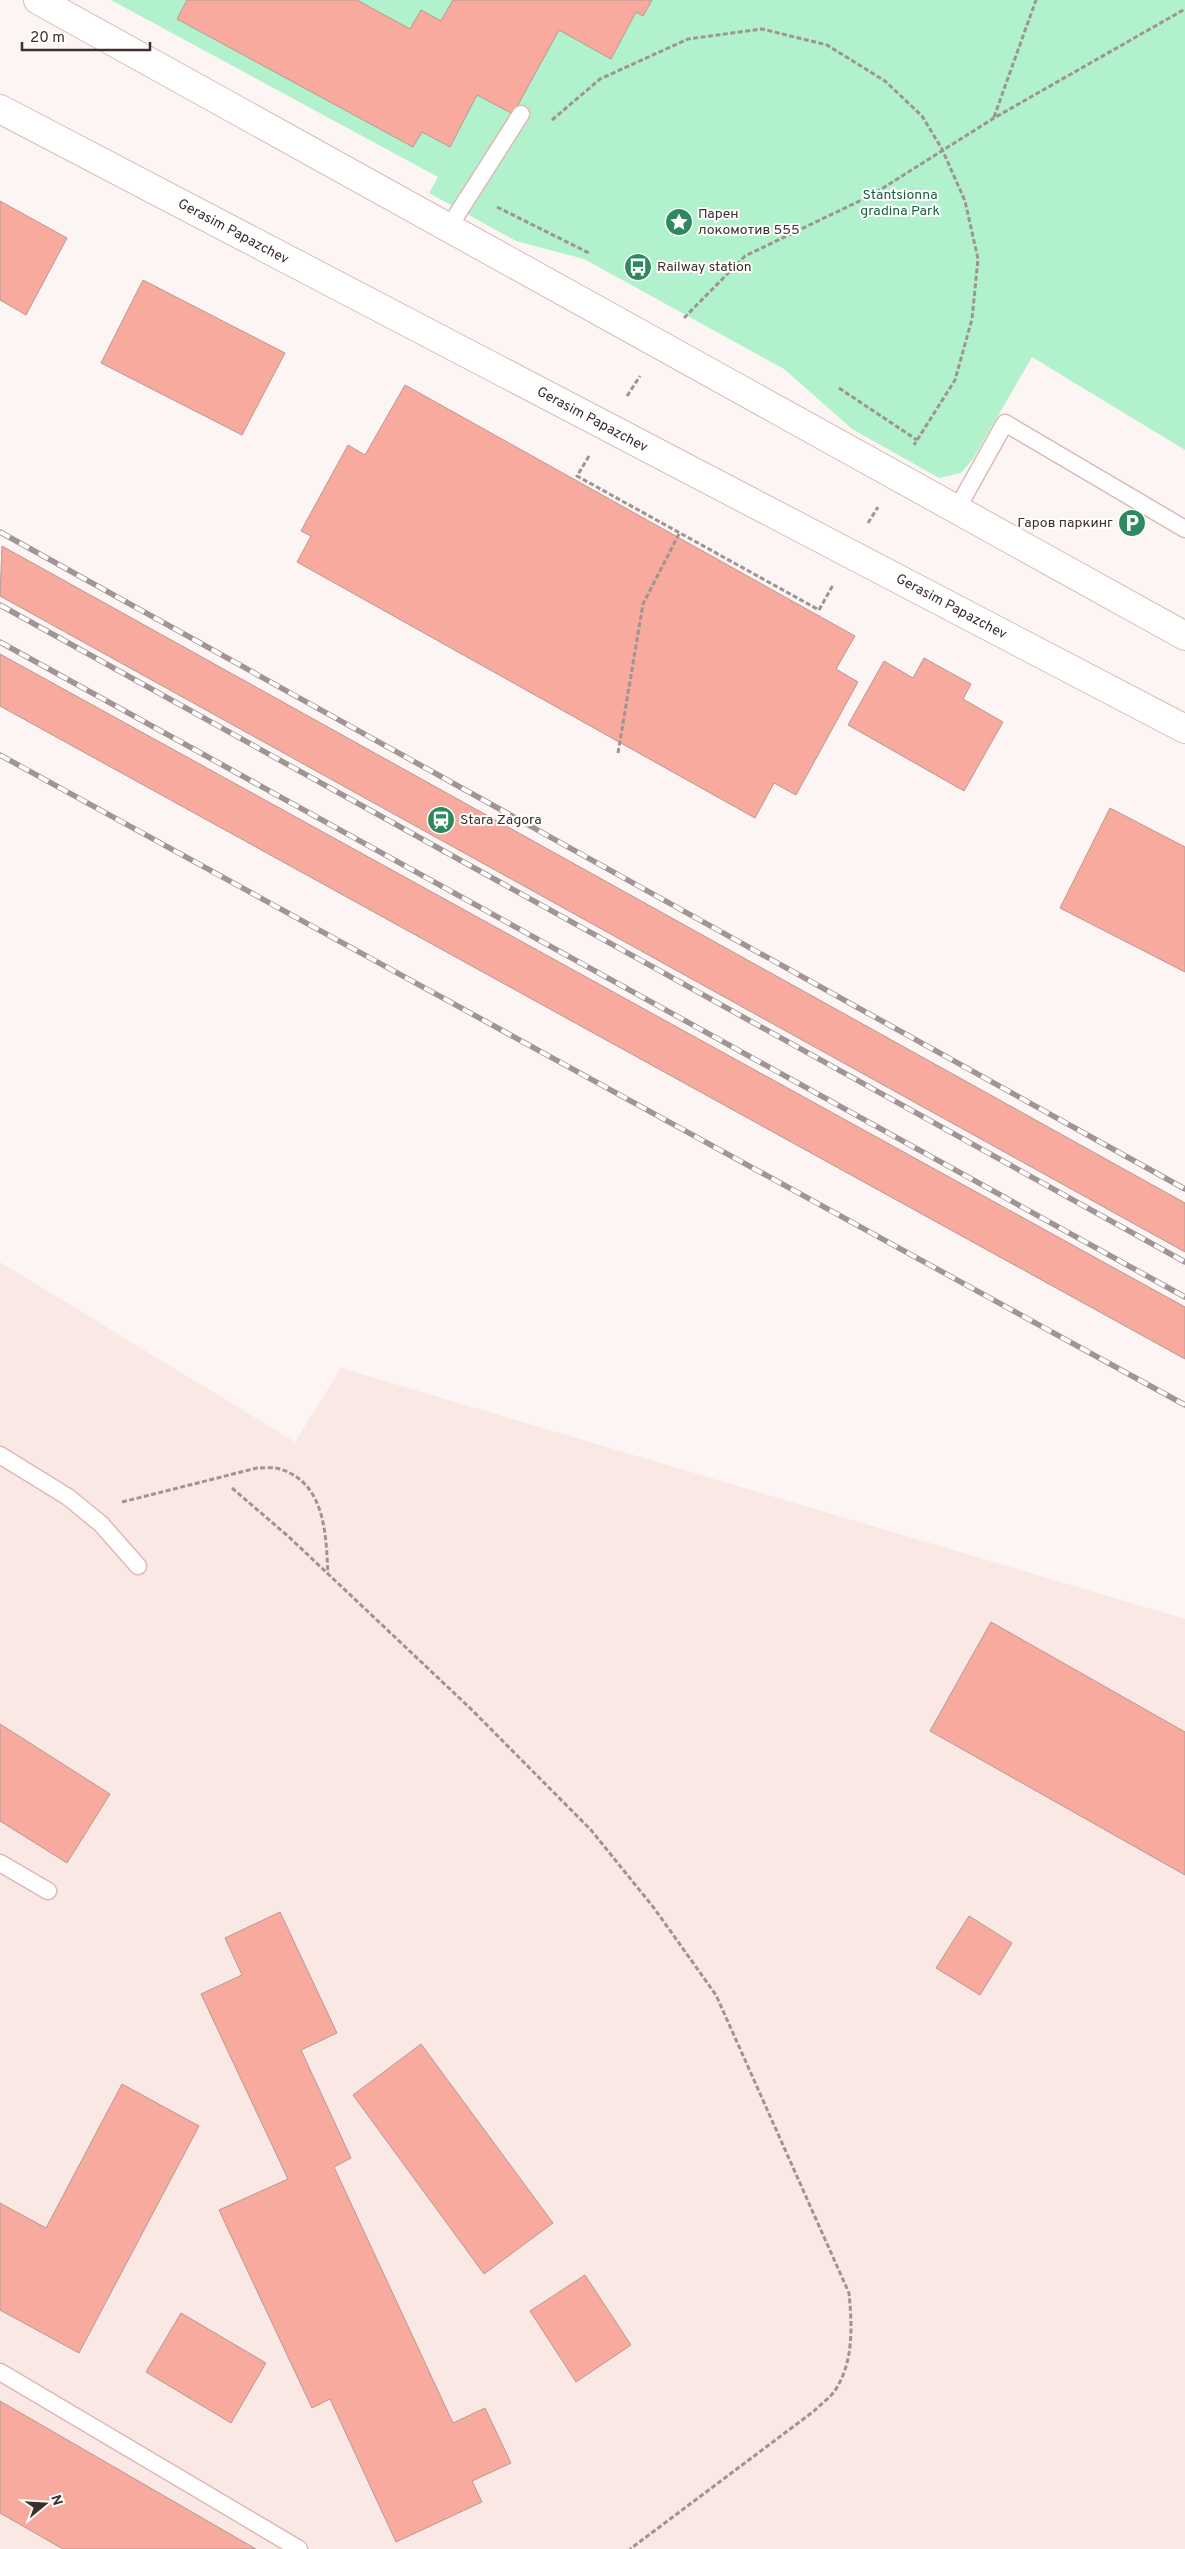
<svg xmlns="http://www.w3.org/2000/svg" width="1185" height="2549" font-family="Overpass,sans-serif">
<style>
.built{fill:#fae8e5}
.green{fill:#b1f2cd}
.building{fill:#f7aa9d;stroke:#b99892}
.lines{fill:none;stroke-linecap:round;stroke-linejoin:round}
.lane-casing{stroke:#ddbab4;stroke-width:19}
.street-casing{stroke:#ddbab4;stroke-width:30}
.path{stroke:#9e9492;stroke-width:3;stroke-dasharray:5 2.5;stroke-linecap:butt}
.lane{stroke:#fff;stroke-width:16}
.street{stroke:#fff;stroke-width:28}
.rail-casing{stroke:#a09593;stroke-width:5.5}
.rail{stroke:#fff;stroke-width:4;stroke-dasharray:11;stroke-linecap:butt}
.labels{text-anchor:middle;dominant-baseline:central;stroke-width:4;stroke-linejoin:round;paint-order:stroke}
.park-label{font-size:14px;fill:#175f3e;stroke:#fff}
.poi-label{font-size:14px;fill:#3c2f2c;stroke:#fff;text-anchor:start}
.street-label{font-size:14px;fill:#3c2f2c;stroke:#fff}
</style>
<rect width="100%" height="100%" fill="#fdf5f4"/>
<path class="built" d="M 0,1262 L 295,1442 L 341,1368 L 1185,1619 L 1185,2549 L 0,2549 Z"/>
<path class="green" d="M 111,0 L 1185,0 L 1185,450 L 1032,357 L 973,459 L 961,473 L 939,478 L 852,429 L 784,369 L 584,259 L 516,241 L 429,193 L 438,177 Z"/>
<path class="building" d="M 187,0 L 357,0 L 410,29 L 421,10 L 441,21 L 453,0 L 652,0 L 643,16 L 636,12 L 611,59 L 559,30 L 513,114 L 477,95 L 450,147 L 422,132 L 413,147 L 177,19 Z
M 0,201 L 67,238 L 26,315 L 0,300 Z
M 143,280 L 285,353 L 242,435 L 101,363 Z
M 405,385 L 855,636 L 836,669 L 858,682 L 796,795 L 774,783 L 755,818 L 297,562 L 311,536 L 301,531 L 348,445 L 365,455 Z
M 2,546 L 1185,1203 L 1185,1252 L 0,596 Z
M 0,654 L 1185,1307 L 1185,1359 L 0,706 Z
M 924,658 L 971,684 L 963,699 L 1003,722 L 964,791 L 848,725 L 884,661 L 913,678 Z
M 1110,808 L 1185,847 L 1185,972 L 1060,908 Z
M 991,1622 L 1185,1732 L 1185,1875 L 930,1731 Z
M 0,1724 L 110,1794 L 67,1863 L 0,1821 Z
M 280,1912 L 337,2033 L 301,2050 L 351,2158 L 334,2167 L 453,2423 L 485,2408 L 511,2463 L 472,2481 L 482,2502 L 396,2542 L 330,2399 L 312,2408 L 219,2210 L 288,2179 L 201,1994 L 242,1975 L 225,1938 Z
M 969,1916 L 1012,1943 L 980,1995 L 936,1968 Z
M 421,2044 L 553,2223 L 484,2274 L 353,2095 Z
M 122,2084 L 199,2126 L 79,2353 L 0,2310 L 0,2203 L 46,2228 Z
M 585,2275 L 631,2345 L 576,2382 L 530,2311 Z
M 181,2313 L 266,2363 L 231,2423 L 146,2372 Z
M 0,2401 L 256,2549 L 63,2549 L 0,2513 Z"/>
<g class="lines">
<g class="lane-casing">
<path id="lane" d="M 449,227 L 521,114
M 957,509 L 1005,423 L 1185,529
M 0,1455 L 68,1497 L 101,1524 L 138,1566
M 0,1863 L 48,1891
M 0,2372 L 299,2549"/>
</g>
<g class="street-casing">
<path id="street" d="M 38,0 L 1185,636
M 0,109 L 1185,729"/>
</g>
<path class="path" d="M 994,117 L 1036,0
M 552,120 L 600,79 L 688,39 L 762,29 L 827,45 L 885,81 L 922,116 L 942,149 L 965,201 L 978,259 L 972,319 L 955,380 L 914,445
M 497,207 L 591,254
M 684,318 L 745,256 L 872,195 L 994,118 L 1185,9
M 839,388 L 917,440
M 627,396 L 640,376
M 589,456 L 577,476 L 819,610 L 833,585
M 868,523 L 878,507
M 618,753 L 643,604 L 680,532
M 232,1488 L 289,1537 L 471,1709 L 591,1830 L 654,1908 L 716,1995 L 849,2293 C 852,2325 854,2360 836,2389 C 831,2397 821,2404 814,2411 L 630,2549
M 122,1502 L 257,1468 C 264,1468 273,1467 280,1469 C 326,1483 326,1536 328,1575"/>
<use href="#lane" class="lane"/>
<use href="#street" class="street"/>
<g class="rail-casing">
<path id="rail" d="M 0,532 L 1185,1189
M 0,605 L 1185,1262
M 0,642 L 1185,1297
M 0,755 L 1185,1405"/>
</g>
<use href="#rail" class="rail"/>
</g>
<defs>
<g id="sight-disc" transform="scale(1.4375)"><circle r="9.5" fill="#2f895e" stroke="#fff"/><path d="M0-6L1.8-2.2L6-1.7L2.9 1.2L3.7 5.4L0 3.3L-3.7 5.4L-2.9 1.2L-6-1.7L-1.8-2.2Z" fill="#fff"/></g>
<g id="bus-disc" transform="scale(1.4375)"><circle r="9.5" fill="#2f895e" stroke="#fff"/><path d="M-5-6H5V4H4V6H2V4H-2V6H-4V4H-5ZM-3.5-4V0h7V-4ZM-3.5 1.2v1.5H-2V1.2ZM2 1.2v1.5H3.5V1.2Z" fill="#fff"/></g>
<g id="parking-disc" transform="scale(1.4375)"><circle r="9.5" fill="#2f895e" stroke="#fff"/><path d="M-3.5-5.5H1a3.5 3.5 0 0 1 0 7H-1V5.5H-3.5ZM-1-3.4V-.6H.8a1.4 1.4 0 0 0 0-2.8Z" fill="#fff"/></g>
<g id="station-disc" transform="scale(1.4375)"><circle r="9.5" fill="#2f895e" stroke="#fff"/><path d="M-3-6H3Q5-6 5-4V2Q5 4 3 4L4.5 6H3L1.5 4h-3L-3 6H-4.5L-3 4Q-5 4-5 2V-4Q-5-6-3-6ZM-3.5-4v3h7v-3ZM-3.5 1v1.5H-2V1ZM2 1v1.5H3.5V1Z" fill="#fff"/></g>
</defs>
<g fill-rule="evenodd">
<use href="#sight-disc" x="679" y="222"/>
<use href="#bus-disc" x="638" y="267"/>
<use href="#parking-disc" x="1132" y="523"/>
<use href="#station-disc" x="441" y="820"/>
</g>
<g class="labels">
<g class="park-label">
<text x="900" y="195">Stantsionna<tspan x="900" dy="16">gradina Park</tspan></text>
</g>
<g class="poi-label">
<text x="698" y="214">Парен<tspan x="698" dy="16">локомотив 555</tspan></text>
<text x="657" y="267">Railway station</text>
<text x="1113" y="523" text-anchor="end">Гаров паркинг</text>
<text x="460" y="820">Stara Zagora</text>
</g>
<g class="street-label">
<text transform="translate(233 232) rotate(28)">Gerasim Papazchev</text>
<text transform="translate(592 420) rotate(28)">Gerasim Papazchev</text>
<text transform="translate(951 607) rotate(28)">Gerasim Papazchev</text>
</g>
</g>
<g transform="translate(45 2504) rotate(72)" stroke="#ffffff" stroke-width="4" paint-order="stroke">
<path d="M0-4L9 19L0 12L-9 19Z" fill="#3c2f2c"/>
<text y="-8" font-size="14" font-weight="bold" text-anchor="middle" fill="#3c2f2c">N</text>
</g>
<path d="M22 42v8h128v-8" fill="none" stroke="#3c2f2c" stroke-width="2.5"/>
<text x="30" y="42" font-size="15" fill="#3c2f2c" stroke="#ffffff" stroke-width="4" paint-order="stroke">20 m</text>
</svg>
